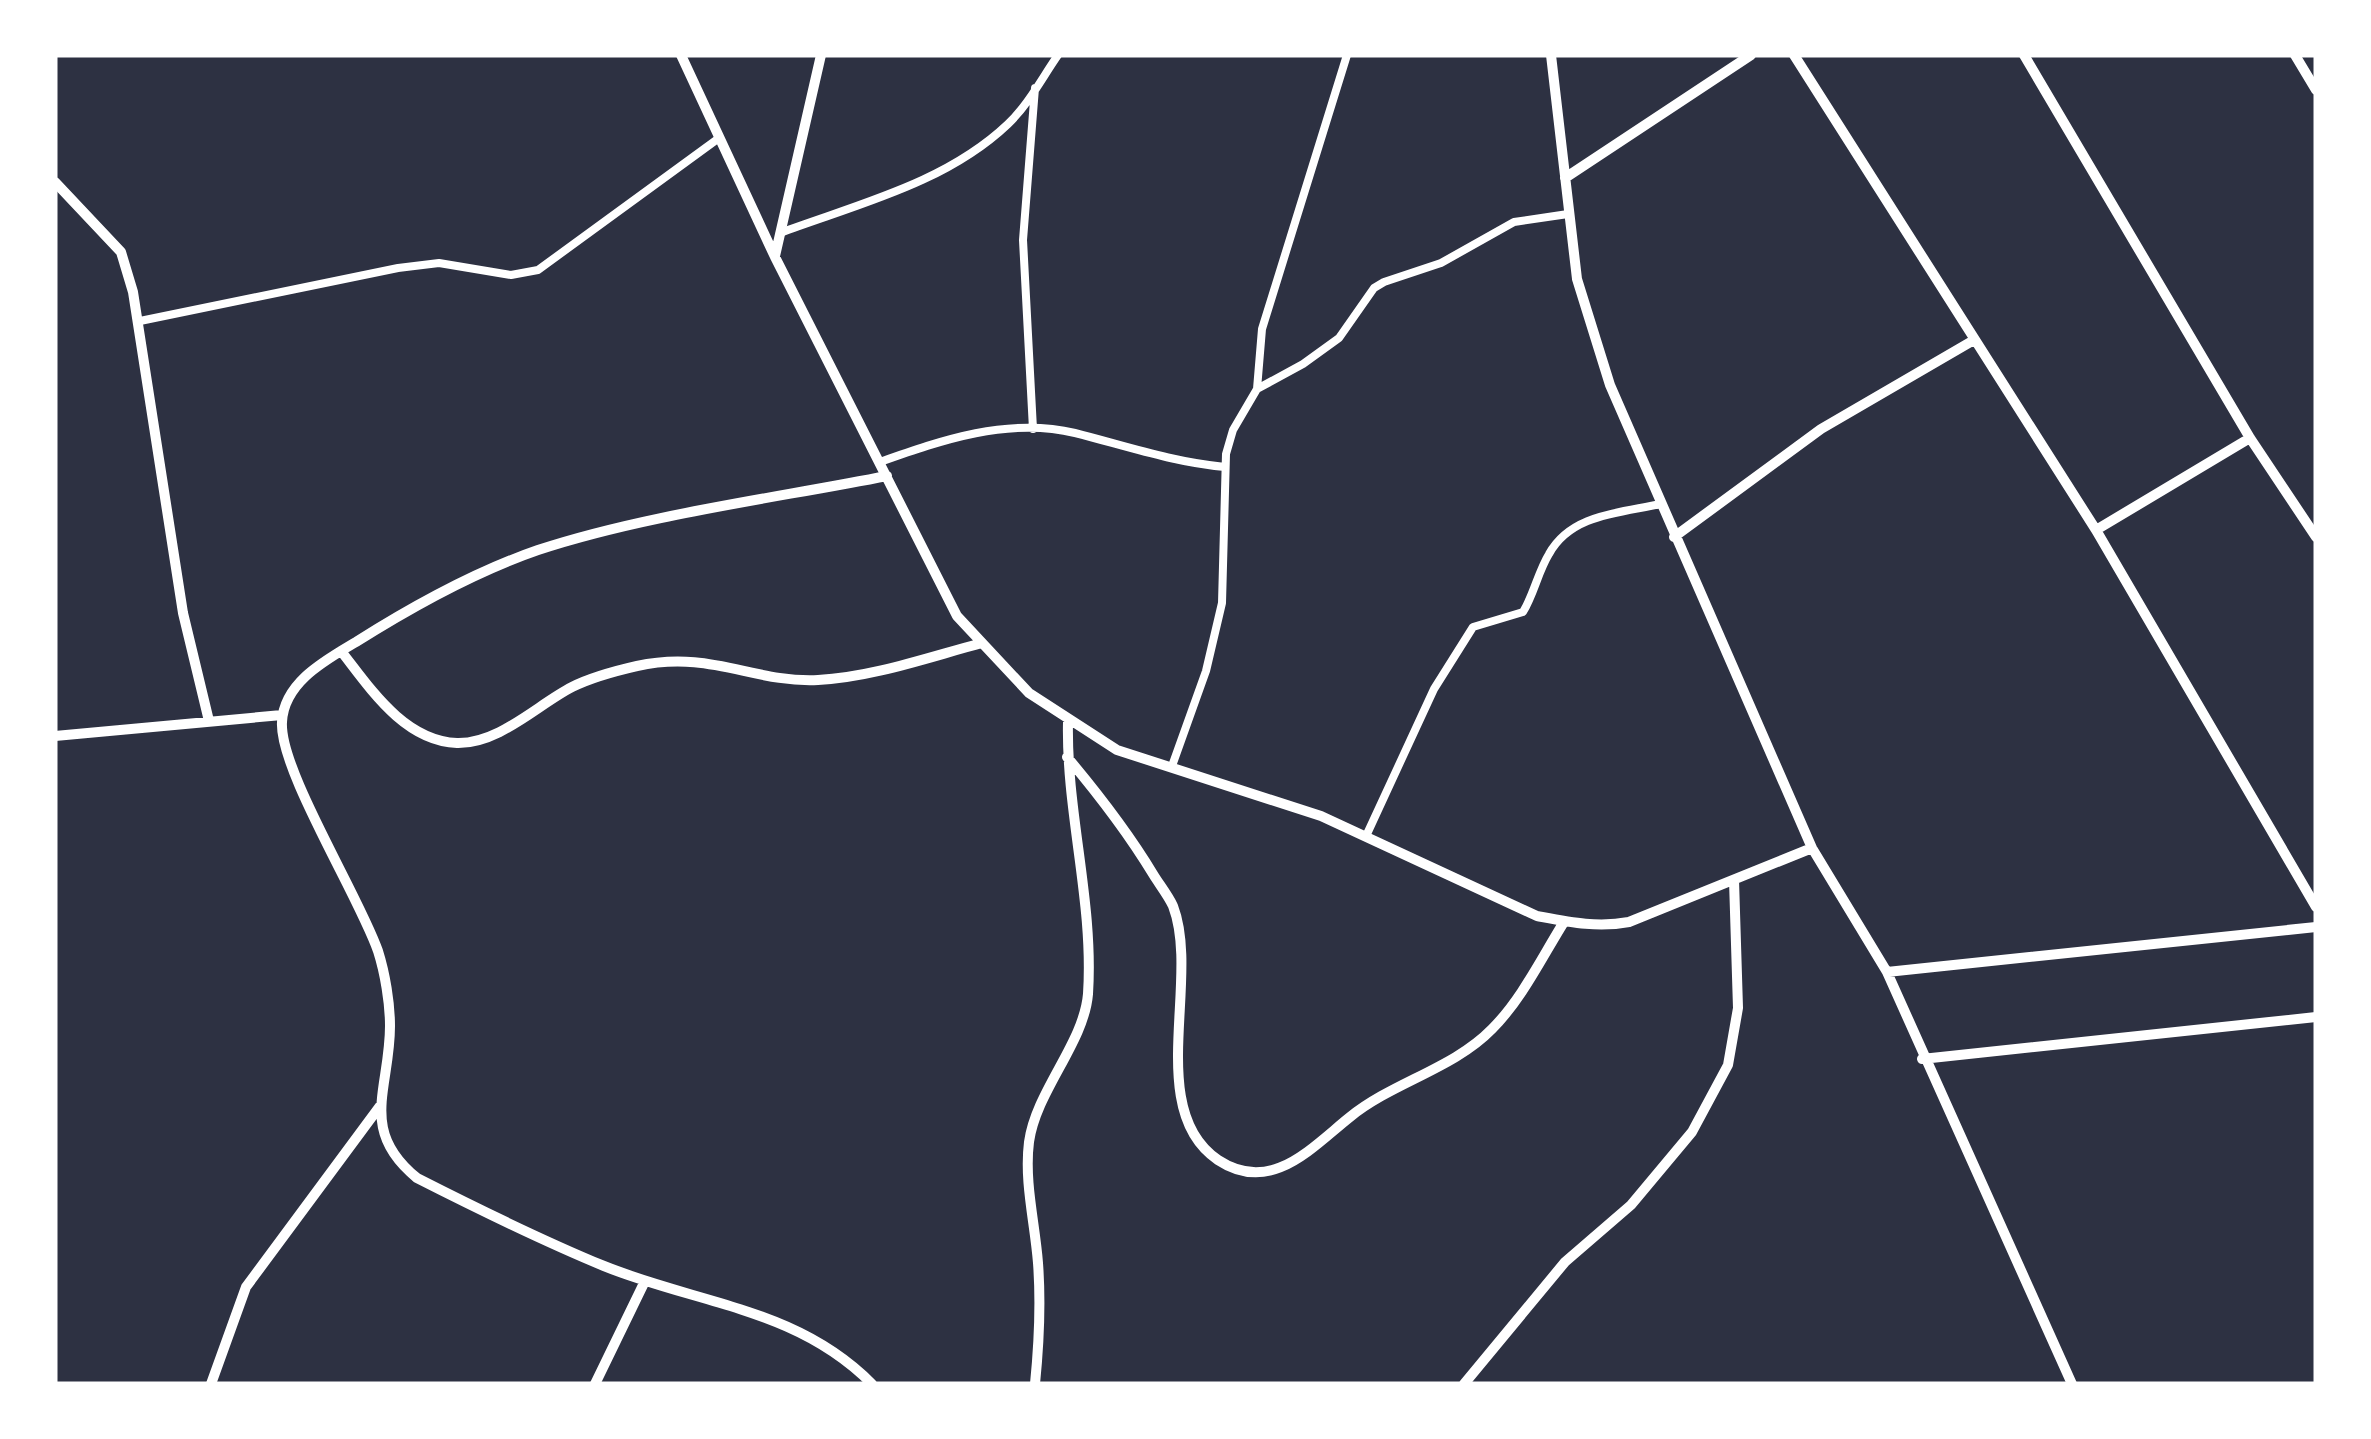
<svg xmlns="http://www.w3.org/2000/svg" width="2371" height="1439" font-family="Mulish,sans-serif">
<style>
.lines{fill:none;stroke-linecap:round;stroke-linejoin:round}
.service{stroke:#fff;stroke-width:8}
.minor{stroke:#fff;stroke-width:10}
</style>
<rect width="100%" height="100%" fill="#2d3142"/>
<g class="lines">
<path class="service" d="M 780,233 C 858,204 946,183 1008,124 C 1028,105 1042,78 1058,55
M 140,321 L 398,268 L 439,263 L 511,275 L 538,270 L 719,138
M 1257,389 L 1262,329 L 1347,55
M 1033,429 L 1023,240 L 1035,88
M 880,462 C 942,440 1008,417 1075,433 C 1126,446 1172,462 1225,467
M 1172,766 L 1206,671 L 1222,603 L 1226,454 L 1233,430 L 1257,389 L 1303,364 L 1339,338 L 1374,288 L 1384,282 L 1441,263 L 1514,222 L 1568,214
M 1367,834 L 1434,689 L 1473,627 L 1523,612 C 1534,594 1538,572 1549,554 C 1571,514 1620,513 1661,504"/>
<path class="minor" d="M 681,55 L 775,257 L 957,616 L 1029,693 L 1117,750 L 1321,816 L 1537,916 C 1569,922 1597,928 1629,922 L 1812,848
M 1551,55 L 1577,279 L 1610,385 L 1812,848 L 1887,972 L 2072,1384
M 1794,55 L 2096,530 L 2316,907
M 2024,55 L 2250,438 L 2316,537
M 2295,55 L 2316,90
M 1565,178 L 1751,55
M 55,182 L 121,252 L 133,292 L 183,613 L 209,721
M 775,256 L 821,55
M 2096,530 L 2250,438
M 1674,537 L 1821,429 L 1974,340
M 341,651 C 370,688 404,741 457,743 C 499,744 537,705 572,687 C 592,677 615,671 637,666 C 711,650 753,683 818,680 C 873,677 929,657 982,643
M 55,736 L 282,715
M 1067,757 C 1099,795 1127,831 1153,874 C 1159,884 1168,895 1173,906 C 1201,979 1144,1110 1218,1160 C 1271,1195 1311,1148 1350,1117 C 1393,1082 1453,1069 1492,1029 C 1522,999 1542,957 1564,922
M 1887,972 L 2316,927
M 1922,1059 L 2316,1017
M 211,1384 L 246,1287 L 380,1106
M 595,1384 L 645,1281
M 872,1384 C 797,1308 698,1304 604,1266 C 541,1240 478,1209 417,1178 C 358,1130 390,1089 390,1026 C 390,1003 385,973 378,951 C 359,896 279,769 282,722 C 284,682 326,660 356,642 C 413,606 474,572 538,550 C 644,515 776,498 887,476
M 1035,1384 C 1039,1344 1041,1303 1038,1263 C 1035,1223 1024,1182 1029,1142 C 1036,1091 1084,1043 1088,994 C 1094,902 1066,813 1068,722
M 1464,1384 L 1565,1262 L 1631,1205 L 1692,1132 L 1728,1065 L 1738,1008 L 1734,880"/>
</g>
<rect width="2371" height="1439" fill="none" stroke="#ffffff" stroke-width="115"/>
</svg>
